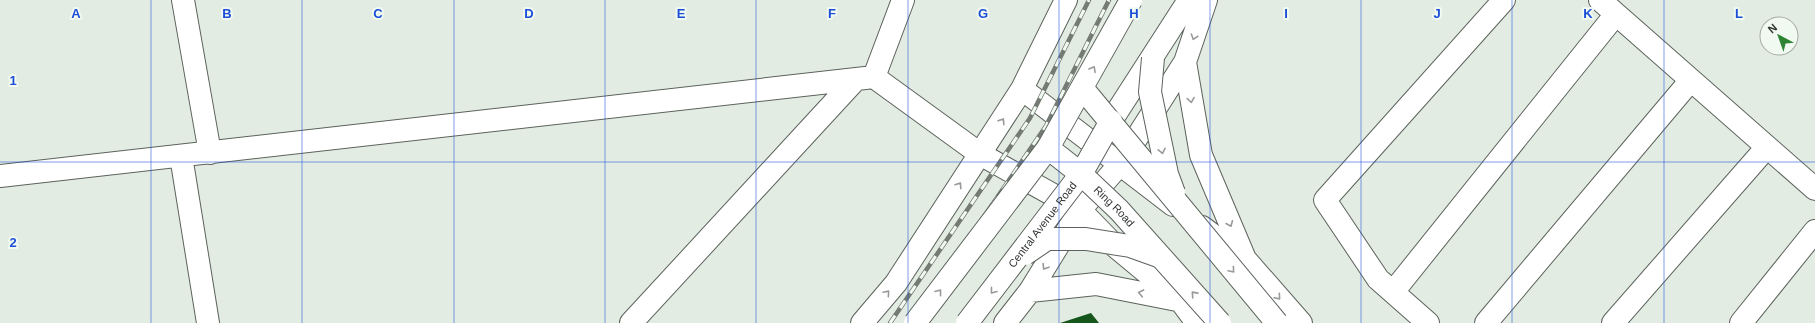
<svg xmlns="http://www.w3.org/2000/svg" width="1815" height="323" font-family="Helvetica,sans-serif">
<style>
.building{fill:#14561b}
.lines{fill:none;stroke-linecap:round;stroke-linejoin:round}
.street-casing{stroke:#5b625b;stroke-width:24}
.primary-casing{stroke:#5b625b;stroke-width:24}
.street{stroke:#fff;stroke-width:22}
.primary{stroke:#fff;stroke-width:22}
.rail-casing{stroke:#747a74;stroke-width:4.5}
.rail{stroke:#f1faf0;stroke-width:3;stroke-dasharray:9;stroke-linecap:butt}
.primary-bridge-casing{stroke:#5b625b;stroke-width:24;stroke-linecap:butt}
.primary-bridge{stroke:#fff;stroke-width:22}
.oneway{stroke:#989a98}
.grid{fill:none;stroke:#1d4ed8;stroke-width:1;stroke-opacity:0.55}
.labels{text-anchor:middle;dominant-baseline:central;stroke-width:4;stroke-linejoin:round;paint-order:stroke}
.street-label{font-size:11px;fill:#303430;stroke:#f1faf0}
.grid-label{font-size:13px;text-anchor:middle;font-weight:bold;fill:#1d4ed8;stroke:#f1faf0;stroke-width:4;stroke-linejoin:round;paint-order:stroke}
</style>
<rect width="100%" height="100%" fill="#e3ece3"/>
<path class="building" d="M 1091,313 L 1099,323 L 1060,323 Z"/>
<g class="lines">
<g class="street-casing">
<path id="street" d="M 183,0 L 210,153
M 1600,0 L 1815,189
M 874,77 L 903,0
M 181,156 L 208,323
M 0,176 L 874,77 L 980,154
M 1393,292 L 1616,14
M 631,323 L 856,79
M 1428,323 L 1378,279 L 1325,200 L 1504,0
M 1486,323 L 1691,80
M 1613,323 L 1767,147
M 1741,323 L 1815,231"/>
</g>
<g class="primary-casing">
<path id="primary" d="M 1185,62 L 1201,155 L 1245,259
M 1022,89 L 1173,205
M 1111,121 L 1189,0
M 980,154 L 1080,210 L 1116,247 L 1180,300 L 1197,323
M 1202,227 L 1245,259 L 1301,323
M 1030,291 L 1096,284 L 1177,300
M 862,323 L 896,283 L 1022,89 L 1066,0
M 1005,323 L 1030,291 L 1080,210 L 1120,164 L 1185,62 L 1206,0"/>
</g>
<use href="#street" class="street"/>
<use href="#primary" class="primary"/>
<g class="rail-casing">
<path id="rail" d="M 890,323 L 1030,118 L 1089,0
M 911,323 L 1046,126 L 1109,0"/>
</g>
<use href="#rail" class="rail"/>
<g class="primary-bridge-casing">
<g id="primary-bridge">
<path id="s1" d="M 1131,0 L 1048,148 L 1081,174 L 1119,210 L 1220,323"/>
<path d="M 1153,58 L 1150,92 L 1167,174 L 1174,193"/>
<path d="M 1083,89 L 1277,323"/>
<path d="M 1025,254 L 1047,239 L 1086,239 L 1130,246 L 1158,256"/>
<path d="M 915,323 L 1048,148"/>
<path id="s2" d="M 967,323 L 1081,174 L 1111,121"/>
</g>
</g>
<use href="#primary-bridge" class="primary-bridge"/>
</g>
<defs><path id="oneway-chevron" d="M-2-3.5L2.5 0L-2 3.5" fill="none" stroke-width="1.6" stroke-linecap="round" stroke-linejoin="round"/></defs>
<g class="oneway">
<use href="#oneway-chevron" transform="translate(1194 37) rotate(109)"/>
<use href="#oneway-chevron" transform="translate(1093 69) rotate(-61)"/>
<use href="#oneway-chevron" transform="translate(1191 100) rotate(81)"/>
<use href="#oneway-chevron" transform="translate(1002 121) rotate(-57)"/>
<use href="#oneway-chevron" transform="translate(1162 151) rotate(78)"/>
<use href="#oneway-chevron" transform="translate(959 185) rotate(-57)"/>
<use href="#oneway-chevron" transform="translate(1230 224) rotate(67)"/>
<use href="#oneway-chevron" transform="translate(1045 267) rotate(122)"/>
<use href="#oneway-chevron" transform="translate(1232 270) rotate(50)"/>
<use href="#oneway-chevron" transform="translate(993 291) rotate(128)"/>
<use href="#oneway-chevron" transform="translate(939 292) rotate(-53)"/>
<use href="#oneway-chevron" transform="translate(887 293) rotate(-49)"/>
<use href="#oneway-chevron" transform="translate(1141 293) rotate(-169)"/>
<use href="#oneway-chevron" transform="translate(1194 294) rotate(-132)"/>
<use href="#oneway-chevron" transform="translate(1278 297) rotate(49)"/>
</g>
<path class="grid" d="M 151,0 L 151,323M 302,0 L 302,323M 454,0 L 454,323M 605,0 L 605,323M 756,0 L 756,323M 908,0 L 908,323M 1059,0 L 1059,323M 1210,0 L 1210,323M 1361,0 L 1361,323M 1512,0 L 1512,323M 1664,0 L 1664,323M 0,162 L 1815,162"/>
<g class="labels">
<g class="street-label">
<text stroke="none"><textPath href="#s1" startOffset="258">Ring Road</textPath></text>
<text stroke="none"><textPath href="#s2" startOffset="124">Central Avenue Road</textPath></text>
</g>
</g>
<g class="grid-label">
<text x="76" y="18">A</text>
<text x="227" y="18">B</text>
<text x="378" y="18">C</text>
<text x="529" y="18">D</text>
<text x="681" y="18">E</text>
<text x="832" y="18">F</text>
<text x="983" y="18">G</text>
<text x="1134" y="18">H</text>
<text x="1286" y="18">I</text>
<text x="1437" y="18">J</text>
<text x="1588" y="18">K</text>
<text x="1739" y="18">L</text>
<text x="13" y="85">1</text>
<text x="13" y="247">2</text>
</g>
<g transform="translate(1779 36) rotate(319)"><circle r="19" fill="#f1faf0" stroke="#a4aba3"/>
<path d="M0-3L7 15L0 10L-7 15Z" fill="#2c8332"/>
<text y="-6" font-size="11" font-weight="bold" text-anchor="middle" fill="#303430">N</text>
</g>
</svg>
